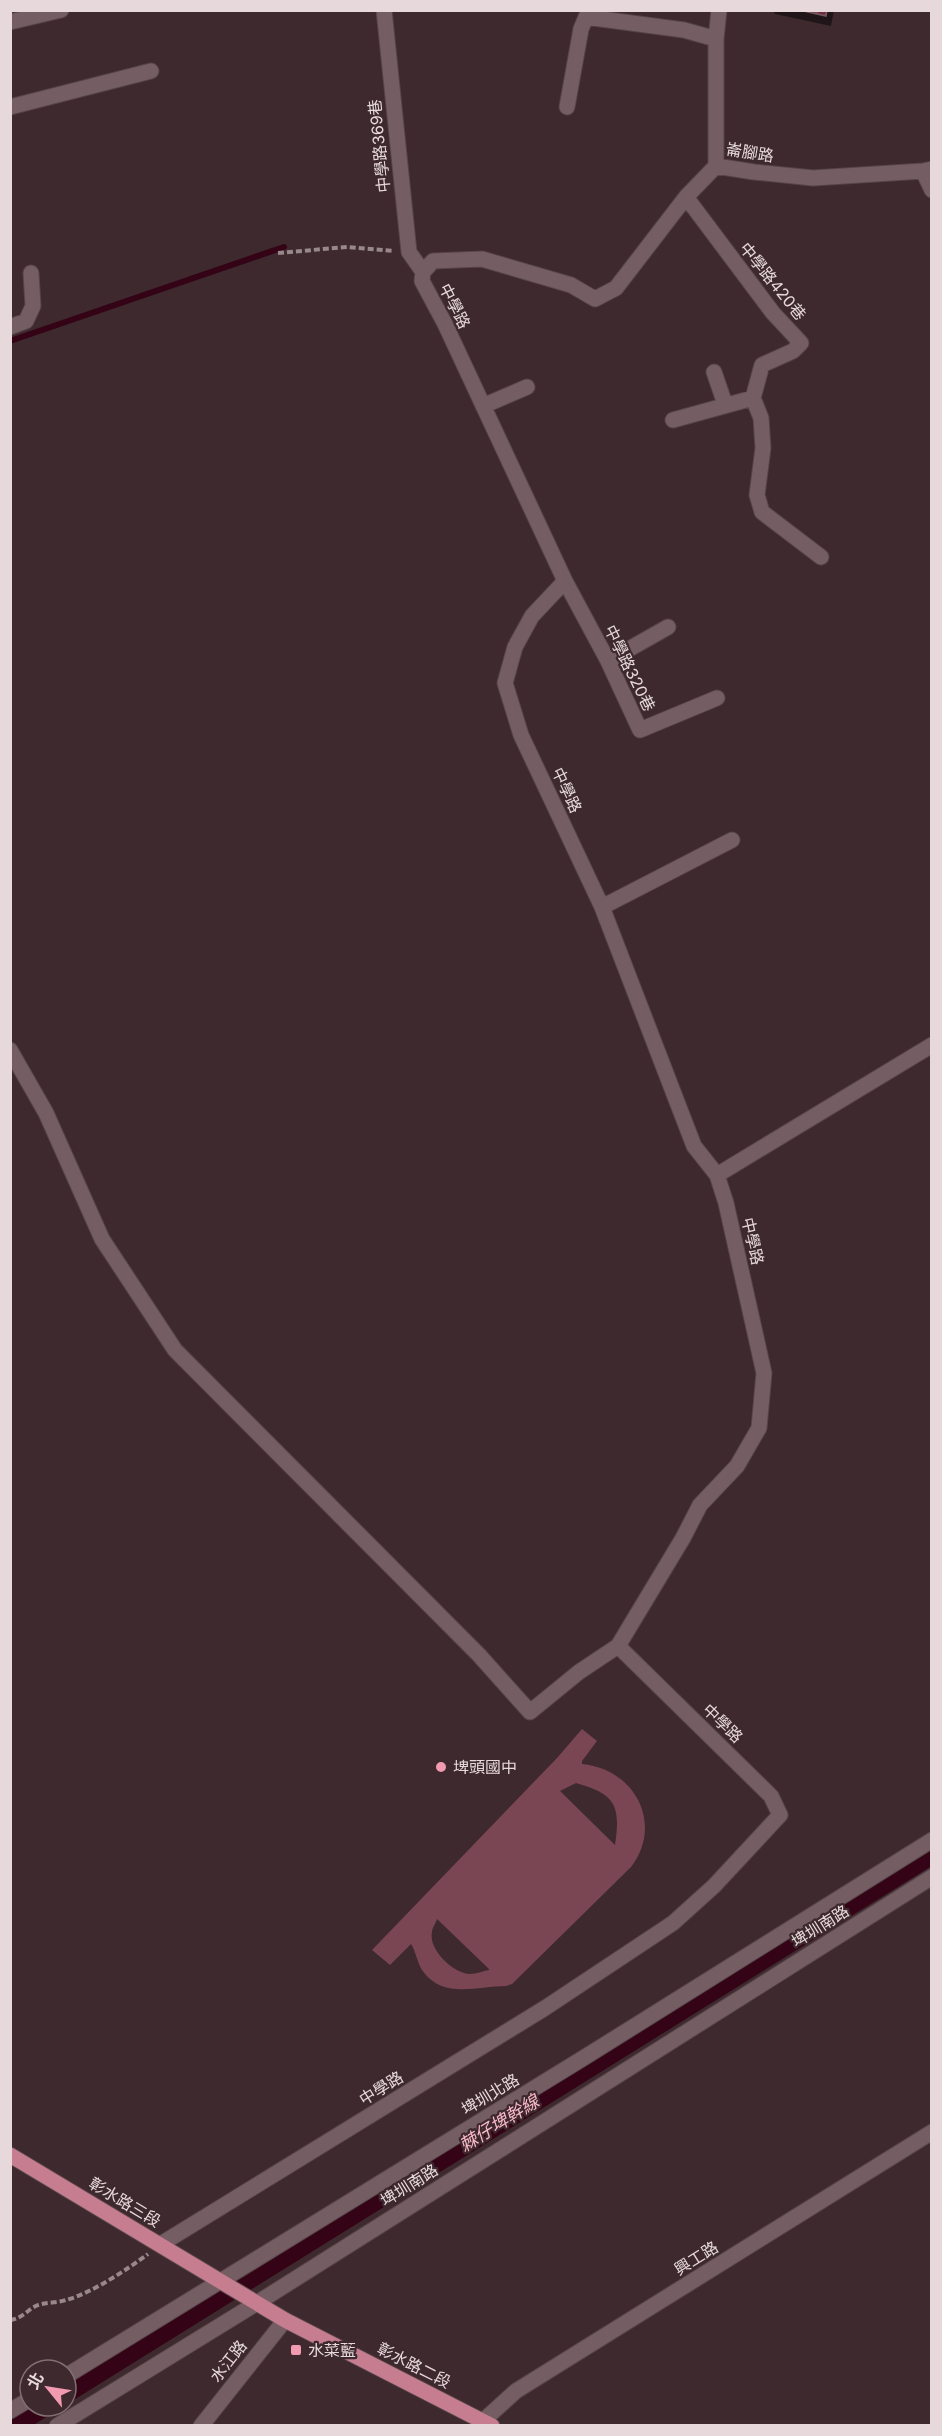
<svg xmlns="http://www.w3.org/2000/svg" width="942" height="2436" font-family="Inter,'Noto Sans TC',sans-serif">
<style>
.pitch{fill:#7b4654;fill-rule:evenodd}
.shadow{fill:#0007}
.lines{fill:none;stroke-linecap:round;stroke-linejoin:round}
.stream{stroke:#340316;stroke-width:6}
.canal{stroke:#340316;stroke-width:20}
.building{fill:url(#building-cross-hatch);stroke:#71595f;stroke-width:1.5}
.minor-casing{stroke:#564549;stroke-width:17}
.major-casing{stroke:#564549;stroke-width:17}
.path{stroke:#98888b;stroke-width:4;stroke-dasharray:6 3;stroke-linecap:butt}
.minor{stroke:#755e63;stroke-width:15}
.major{stroke:#c67d90;stroke-width:15}
.poi-dot{fill:#f29ab0;stroke:#3d292e;stroke-width:2}
.labels{text-anchor:middle;dominant-baseline:central;stroke-width:4.5;stroke-linejoin:round;paint-order:stroke}
.street-label{font-size:16px;fill:#e6d8db;stroke:#3d292e}
.poi-label{font-size:16px;fill:#e6d8db;stroke:#3d292e;text-anchor:start}
.water-label{font-size:18px;font-style:italic;fill:#fbb9c9;stroke:#3d292e}
</style>
<defs>
<pattern id="building-cross-hatch" width="8" height="8" patternUnits="userSpaceOnUse" patternTransform="scale(1.5)"><rect width="8" height="8" fill="#712c41"/><path d="M0 0l8 8M0 8l8-8" fill="none" stroke="#854a5c"/></pattern>
</defs>
<rect width="100%" height="100%" fill="#3d292e"/>
<path class="pitch" d="M 582,1729 L 597,1741 L 582,1761 L 582,1764 C 635,1769 664,1824 631,1867 L 512,1984 L 506,1986 C 476,1986 443,2000 422,1970 C 417,1962 416,1952 411,1944 L 390,1965 L 372,1950 L 557,1758 ZM 576,1783 C 615,1794 621,1805 615,1845 L 560,1791 ZM 437,1919 L 489,1969 L 489,1970 C 483,1971 476,1974 470,1974 C 454,1974 428,1950 432,1932 C 432,1928 436,1923 437,1919 Z"/>
<path class="shadow" d="M 773,10 L 834,10 L 831,26 L 775,14 Z"/>
<g class="lines">
<path class="stream" d="M 10,341 L 284,247"/>
<path class="canal" d="M 66,2393 L 932,1854
M 13,2426 L 45,2406"/>
</g>
<path class="building" d="M 799,10 L 827,10 L 826,16 Z"/>
<g class="lines">
<g class="minor-casing">
<path id="minor" d="M 384,10 L 409,252 L 423,272
M 10,22 L 61,10
M 10,107 L 151,71
M 567,107 L 581,29 L 586,17 L 684,30 L 716,39
M 716,166 L 754,172 L 813,178 L 923,171 L 932,169
M 716,166 L 716,39 L 719,10
M 923,171 L 932,190
M 686,197 L 773,313 L 801,343 L 793,351 L 762,365 L 753,398 L 761,418 L 763,448 L 757,495 L 762,512 L 821,557
M 10,327 L 26,321 L 33,306 L 31,273
M 714,372 L 725,404
M 483,406 L 527,387
M 673,420 L 753,398
M 565,581 L 608,661 L 640,730 L 717,698
M 608,661 L 668,627
M 602,907 L 732,840
M 10,1050 L 46,1113 L 102,1239 L 175,1350 L 479,1655 L 530,1712 L 579,1672 L 618,1646
M 717,1175 L 932,1045
M 161,2244 L 545,2008 L 673,1923 L 714,1886 L 780,1815 L 771,1796 L 618,1646 L 683,1538 L 700,1505 L 737,1466 L 759,1428 L 764,1373 L 726,1203 L 717,1175 L 694,1146 L 602,907 L 521,735 L 505,683 L 515,647 L 532,616 L 565,581 L 445,324 L 422,281 L 423,272 L 433,261 L 482,259 L 571,285 L 595,299 L 616,288 L 686,197 L 716,166
M 66,2376 L 585,2057 L 932,1840
M 10,2411 L 30,2399
M 484,2420 L 516,2391 L 932,2132
M 57,2426 L 257,2303 L 932,1877
M 201,2426 L 285,2320"/>
</g>
<g class="major-casing">
<path id="major" d="M 10,2155 L 285,2320 L 492,2426"/>
</g>
<path class="path" d="M 278,253 L 347,247 L 394,251
M 10,2320 C 22,2319 28,2309 38,2305 C 47,2302 57,2303 66,2300 C 90,2294 128,2269 148,2254"/>
<use href="#minor" class="minor"/>
<use href="#major" class="major"/>
</g>
<g class="poi-dot">
<circle cx="441" cy="1767" r="6"/>
<rect x="290" y="2344" width="12" height="12" rx="3"/>
</g>
<g class="labels">
<g class="street-label">
<text transform="translate(379 146) rotate(-96)">中學路369巷</text>
<text transform="translate(750 152) rotate(9)">崙腳路</text>
<text transform="translate(773 281) rotate(51)">中學路420巷</text>
<text transform="translate(455 306) rotate(63)">中學路</text>
<text transform="translate(630 668) rotate(64)">中學路320巷</text>
<text transform="translate(567 790) rotate(65)">中學路</text>
<text transform="translate(753 1241) rotate(77)">中學路</text>
<text transform="translate(723 1723) rotate(44)">中學路</text>
<text transform="translate(820 1926) rotate(-32)">埤圳南路</text>
<text transform="translate(381 2088) rotate(-32)">中學路</text>
<text transform="translate(490 2094) rotate(-31)">埤圳北路</text>
<text transform="translate(409 2185) rotate(-32)">埤圳南路</text>
<text transform="translate(125 2202) rotate(31)">彰水路三段</text>
<text transform="translate(696 2258) rotate(-32)">興工路</text>
<text transform="translate(228 2361) rotate(-52)">水江路</text>
<text transform="translate(414 2365) rotate(27)">彰水路二段</text>
</g>
<g class="poi-label">
<text x="453" y="1767">埤頭國中</text>
<text x="308" y="2350">水菜藍</text>
</g>
<g class="water-label">
<text transform="translate(499 2123) rotate(-32)">棘仔埤幹線</text>
</g>
</g>
<rect width="942" height="2436" fill="none" stroke="#e6d8db" stroke-width="24"/>
<g transform="translate(48 2388) rotate(300)"><circle r="28" fill="#3d292e" stroke="#816f73" stroke-width="1.5"/>
<path d="M0-4.5L10 22L0 15L-10 22Z" fill="#f29ab0"/>
<text y="-9" font-size="16" font-weight="bold" text-anchor="middle" fill="#e6d8db">北</text>
</g>
</svg>
